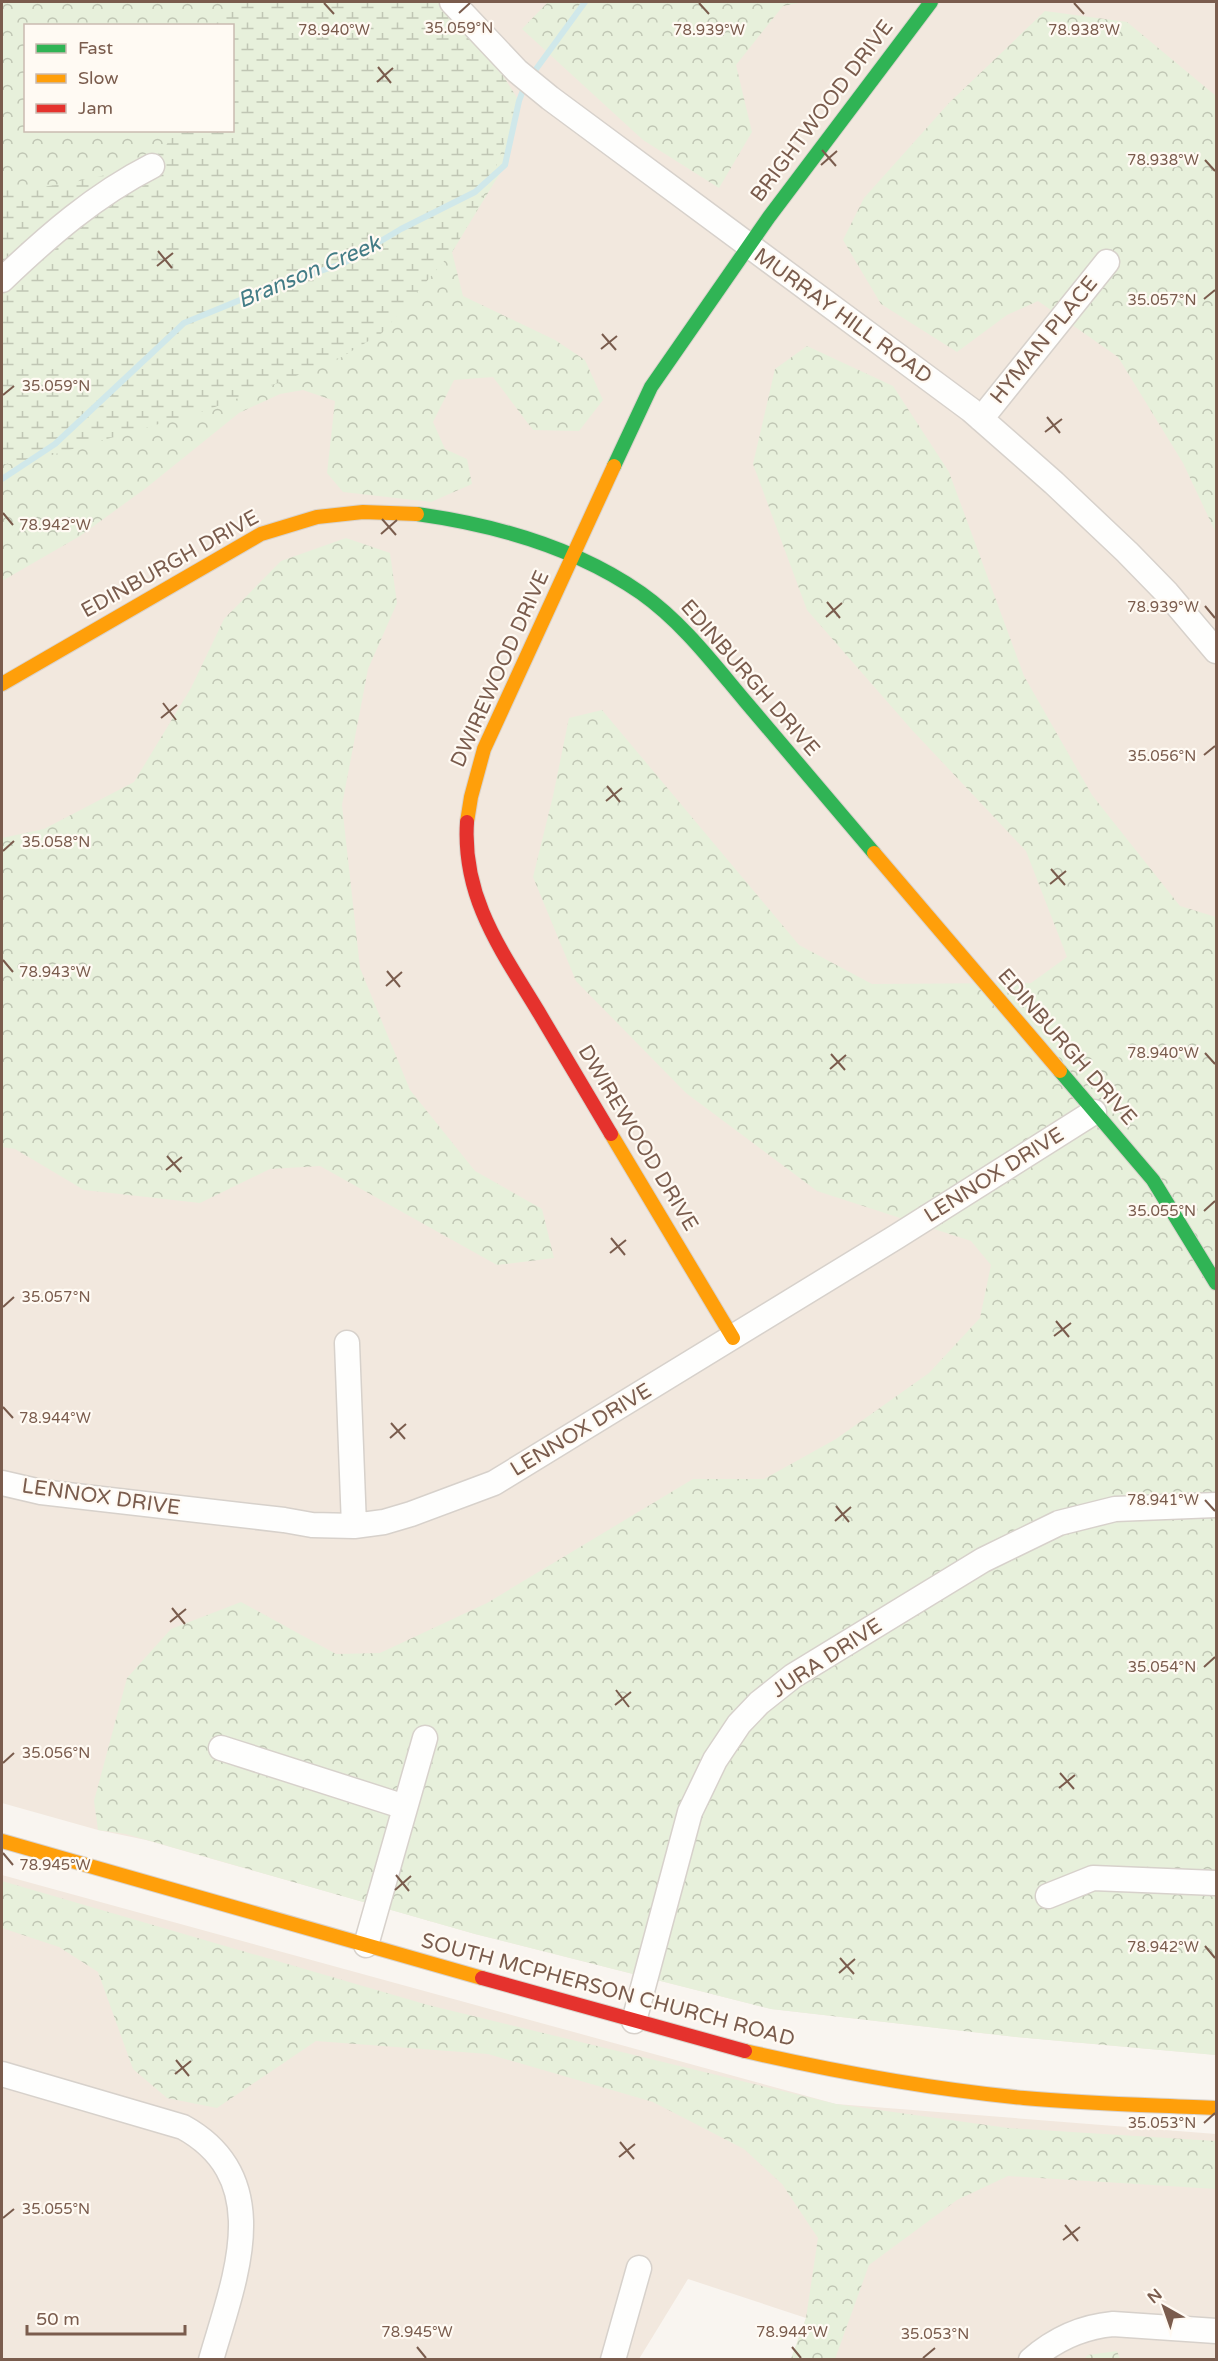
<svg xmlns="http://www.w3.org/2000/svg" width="1218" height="2361" font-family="'Varela Round',sans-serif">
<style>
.residential{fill:#f2e8de;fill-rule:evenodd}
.forest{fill:url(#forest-crowns);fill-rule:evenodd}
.wetland{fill:url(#wetland-marsh)}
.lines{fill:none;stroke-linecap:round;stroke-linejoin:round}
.stream{stroke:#d0e8ea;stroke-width:6}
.street-casing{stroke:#d7d1cb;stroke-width:27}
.fast-casing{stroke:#d9d2cb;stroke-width:16}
.slow-casing{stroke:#d9d2cb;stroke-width:16}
.jam-casing{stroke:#d9d2cb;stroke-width:16}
.street{stroke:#fefefd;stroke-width:24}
.fast{stroke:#30b455;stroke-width:14}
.slow{stroke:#ff9f0a;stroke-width:14}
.jam{stroke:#e5322d;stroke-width:14}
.ticks{fill:none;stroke:#7a5c4d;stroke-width:2}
.labels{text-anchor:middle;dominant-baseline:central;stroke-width:4.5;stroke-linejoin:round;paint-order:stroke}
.street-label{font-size:21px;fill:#7a5c4d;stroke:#fffaf3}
.water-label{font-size:22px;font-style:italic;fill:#437c86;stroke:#fffaf3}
.ticks-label{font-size:15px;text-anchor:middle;fill:#7a5c4d;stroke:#fffaf3;stroke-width:4.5;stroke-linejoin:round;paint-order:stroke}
</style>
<defs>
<pattern id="forest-crowns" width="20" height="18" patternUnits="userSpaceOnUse" patternTransform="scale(1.5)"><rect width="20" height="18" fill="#e7f0db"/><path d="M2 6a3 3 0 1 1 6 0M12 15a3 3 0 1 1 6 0" fill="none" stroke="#c0c6b4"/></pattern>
<pattern id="wetland-marsh" width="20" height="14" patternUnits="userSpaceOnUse" patternTransform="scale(1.5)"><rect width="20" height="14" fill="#e7f0db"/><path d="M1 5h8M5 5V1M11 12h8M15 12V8" fill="none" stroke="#c0c6b4"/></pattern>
</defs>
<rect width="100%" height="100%" fill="#f9f5f0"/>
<path class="residential" d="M 2,2 L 1216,2 L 1216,2055 L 1016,2037 L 771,2009 L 475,1934 L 146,1840 L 98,1830 L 2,1803 ZM 26,26 L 232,26 L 232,130 L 26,130 Z
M 2,1875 L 836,2104 L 1216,2134 L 1216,2359 L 791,2359 L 806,2318 L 688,2279 L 639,2359 L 2,2359 Z"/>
<path class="forest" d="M 2,2 L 429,2 L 519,101 L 505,165 L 452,252 L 463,296 L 555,340 L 585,360 L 603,400 L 579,431 L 533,430 L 493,377 L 454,380 L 433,422 L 445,449 L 467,459 L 472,484 L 431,502 L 343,492 L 327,473 L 335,401 L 303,390 L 280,394 L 239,413 L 146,488 L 80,536 L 2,581 ZM 26,26 L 232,26 L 232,130 L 26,130 Z
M 548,2 L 805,2 L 783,6 L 736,65 L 752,132 L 719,188 L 643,140 L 522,29 Z
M 1045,11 L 1127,22 L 1216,96 L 1216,533 L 1183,463 L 1118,357 L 1038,301 L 1007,315 L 957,352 L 881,304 L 843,240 L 864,198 L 949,103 Z
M 807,346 L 893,386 L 949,472 L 1024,676 L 1092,795 L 1180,906 L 1216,917 L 1216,2055 L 1016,2037 L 771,2009 L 475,1934 L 126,1834 L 98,1830 L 94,1801 L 127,1678 L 171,1629 L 241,1602 L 336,1654 L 380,1653 L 487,1603 L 693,1479 L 764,1479 L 836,1439 L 929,1373 L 980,1318 L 991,1265 L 971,1241 L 817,1191 L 686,1093 L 576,981 L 533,877 L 553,796 L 569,718 L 602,710 L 799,945 L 872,984 L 1031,983 L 1067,957 L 1026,851 L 912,730 L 807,610 L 753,464 L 775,369 Z
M 346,538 L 390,553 L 397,603 L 368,669 L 342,805 L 360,968 L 410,1090 L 475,1171 L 542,1209 L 554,1258 L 497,1265 L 320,1166 L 270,1169 L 200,1203 L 84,1190 L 15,1149 L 2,1147 L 2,838 L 44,829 L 134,782 L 191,688 L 224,619 L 281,561 Z
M 2,1881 L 428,2005 L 836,2104 L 1008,2128 L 1216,2141 L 1216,2189 L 1008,2176 L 957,2200 L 869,2265 L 835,2359 L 791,2359 L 806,2318 L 818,2238 L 782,2184 L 744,2149 L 653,2102 L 488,2054 L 316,2041 L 217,2108 L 167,2098 L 133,2069 L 98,1972 L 59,1947 L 2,1928 Z
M 1117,2351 L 1120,2359 L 1084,2359 L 1088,2355 Z"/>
<path class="wetland" d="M 227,2 L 457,2 L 519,101 L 496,167 L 478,208 L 452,252 L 382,333 L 335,361 L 207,410 L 21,464 L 2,464 L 2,186 C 34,194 117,175 148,161 C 159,155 170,141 176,131 L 232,130 L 232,26 L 215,25 Z"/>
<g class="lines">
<path class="stream" d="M 531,76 L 585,2
M 2,479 L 55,444 L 184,323 L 262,291 L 344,263 L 401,229 L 475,192 L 505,165 L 519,101 L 525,85"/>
<g class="street-casing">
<path id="street" d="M 452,2 L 517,71 L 550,98 L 971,410 L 1054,483 L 1127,552 L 1167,593 L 1216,651
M 2,280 C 48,236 95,195 152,166
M 981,419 L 1107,262
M 347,1343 L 354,1526
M 2,1483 L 41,1492 L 284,1520 L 312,1525 L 354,1526 L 384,1522 L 411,1514 L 494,1483 L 896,1237 L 1094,1112
M 221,1748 L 405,1807
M 1048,1896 L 1093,1878 L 1216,1883
M 366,1945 L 425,1738
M 634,2021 L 690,1812 L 715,1760 L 739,1724 L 759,1703 L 793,1676 L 983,1560 L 1059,1523 L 1115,1509 L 1216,1505
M 2,2074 L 183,2127 C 277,2179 234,2280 211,2360
M 613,2360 L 639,2268
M 1031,2360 C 1055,2339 1081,2327 1113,2324 L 1216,2331"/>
</g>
<g class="fast-casing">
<path id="fast" d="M 614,466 L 651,387 L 769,217 L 931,2
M 417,514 C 496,525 575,547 641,593 C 682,622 713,663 745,701 C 788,751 831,802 874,853
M 1060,1071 L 1153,1180 L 1216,1283"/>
</g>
<g class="slow-casing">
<path id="slow" d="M 2,684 L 261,534 L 317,517 L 363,512 L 417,514
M 467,822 L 471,797 L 484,749 L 614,466
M 874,853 L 1060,1071
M 611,1134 L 733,1338
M 2,1841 L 482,1978
M 745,2051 C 837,2072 930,2089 1024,2098 C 1088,2104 1152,2105 1216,2108"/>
</g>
<g class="jam-casing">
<path id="jam" d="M 467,822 C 462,897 501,950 538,1011 C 562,1052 587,1093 611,1134
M 482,1978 L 745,2051"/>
</g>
<use href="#street" class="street"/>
<use href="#fast" class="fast"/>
<use href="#slow" class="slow"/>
<use href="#jam" class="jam"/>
</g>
<path class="ticks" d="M 324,3 L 334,14M 699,3 L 709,14M 1074,3 L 1084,14M 459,13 L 470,3M 378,67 L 391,83M 377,82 L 393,68M 822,150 L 836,166M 1205,160 L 1215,171M 821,165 L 837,151M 158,251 L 172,268M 157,266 L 173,253M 1204,299 L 1215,290M 602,334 L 616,350M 601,349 L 617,336M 3,395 L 14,386M 1047,417 L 1060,433M 1045,432 L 1062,419M 3,513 L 13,525M 382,519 L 396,535M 381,534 L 397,520M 827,602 L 840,618M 1205,606 L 1215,618M 826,617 L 842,603M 163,703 L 176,720M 161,718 L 177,705M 1204,755 L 1215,746M 607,786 L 620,802M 606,801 L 622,788M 3,851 L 14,841M 1051,869 L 1065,885M 1050,884 L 1066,871M 3,960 L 13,972M 387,971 L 400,987M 386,986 L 402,972M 1205,1053 L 1215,1064M 831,1054 L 845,1070M 830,1069 L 846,1055M 167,1156 L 181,1172M 166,1170 L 182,1157M 1204,1211 L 1215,1201M 611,1238 L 625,1255M 610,1253 L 626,1240M 3,1307 L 14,1297M 1056,1321 L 1069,1337M 1054,1336 L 1071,1323M 3,1407 L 13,1418M 391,1423 L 405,1439M 390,1438 L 406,1424M 1205,1500 L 1215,1511M 836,1506 L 849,1522M 835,1521 L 851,1507M 172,1608 L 185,1624M 170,1622 L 186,1609M 1204,1667 L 1215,1657M 616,1690 L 629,1707M 615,1705 L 631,1692M 3,1763 L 14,1753M 1060,1773 L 1074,1789M 1059,1788 L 1075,1775M 3,1853 L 13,1865M 396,1875 L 409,1891M 395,1890 L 411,1876M 1205,1946 L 1215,1958M 840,1958 L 854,1974M 839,1973 L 855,1959M 176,2060 L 189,2076M 175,2074 L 191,2061M 1204,2123 L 1215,2113M 620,2142 L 634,2159M 619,2157 L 635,2144M 3,2218 L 14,2209M 1065,2225 L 1078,2241M 1063,2240 L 1080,2227M 417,2347 L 426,2358M 792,2347 L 801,2358M 923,2358 L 935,2348"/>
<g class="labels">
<g class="street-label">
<text transform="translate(822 111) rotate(-53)">BRIGHTWOOD DRIVE</text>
<text transform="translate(843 316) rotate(36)">MURRAY HILL ROAD</text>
<text transform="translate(1044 340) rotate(-51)">HYMAN PLACE</text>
<text transform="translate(170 564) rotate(-29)">EDINBURGH DRIVE</text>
<text transform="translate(500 669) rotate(-66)">DWIREWOOD DRIVE</text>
<text transform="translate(750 678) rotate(49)">EDINBURGH DRIVE</text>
<text transform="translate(1067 1047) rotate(49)">EDINBURGH DRIVE</text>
<text transform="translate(638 1138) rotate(59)">DWIREWOOD DRIVE</text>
<text transform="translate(994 1175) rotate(-32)">LENNOX DRIVE</text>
<text transform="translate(581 1430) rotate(-31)">LENNOX DRIVE</text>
<text transform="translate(101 1497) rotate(8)">LENNOX DRIVE</text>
<text transform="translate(827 1658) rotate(-33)">JURA DRIVE</text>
<text transform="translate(608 1990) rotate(15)">SOUTH MCPHERSON CHURCH ROAD</text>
</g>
<g class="water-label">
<text transform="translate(309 272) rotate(-23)">Branson Creek</text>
</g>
</g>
<g class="ticks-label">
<text x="459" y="33">35.059°N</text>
<text x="334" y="35">78.940°W</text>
<text x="709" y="35">78.939°W</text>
<text x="1084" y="35">78.938°W</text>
<text x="1163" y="165">78.938°W</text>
<text x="1162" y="305">35.057°N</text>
<text x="56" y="391">35.059°N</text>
<text x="55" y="530">78.942°W</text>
<text x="1163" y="612">78.939°W</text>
<text x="1162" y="761">35.056°N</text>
<text x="56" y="847">35.058°N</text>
<text x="55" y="977">78.943°W</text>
<text x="1163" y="1058">78.940°W</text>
<text x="1162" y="1216">35.055°N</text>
<text x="56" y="1302">35.057°N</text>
<text x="55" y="1423">78.944°W</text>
<text x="1163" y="1505">78.941°W</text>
<text x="1162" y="1672">35.054°N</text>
<text x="56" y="1758">35.056°N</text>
<text x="55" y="1870">78.945°W</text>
<text x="1163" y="1952">78.942°W</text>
<text x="1162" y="2128">35.053°N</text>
<text x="56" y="2214">35.055°N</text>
<text x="417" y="2337">78.945°W</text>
<text x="792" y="2337">78.944°W</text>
<text x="935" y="2339">35.053°N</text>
</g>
<rect width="1218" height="2361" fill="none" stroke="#7a5c4d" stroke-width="6"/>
<rect x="24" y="24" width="210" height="108" fill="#fffaf3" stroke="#cabbb1" stroke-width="1.5"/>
<rect x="36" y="44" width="30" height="9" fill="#30b455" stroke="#cabbb1" stroke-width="1.5"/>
<text x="78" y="54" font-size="18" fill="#7a5c4d">Fast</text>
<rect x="36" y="74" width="30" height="9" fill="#ff9f0a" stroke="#cabbb1" stroke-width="1.5"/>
<text x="78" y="84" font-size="18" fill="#7a5c4d">Slow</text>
<rect x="36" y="104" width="30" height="9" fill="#e5322d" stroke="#cabbb1" stroke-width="1.5"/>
<text x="78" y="114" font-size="18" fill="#7a5c4d">Jam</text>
<g transform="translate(1164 2307) rotate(320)" stroke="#fffaf3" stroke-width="4.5" paint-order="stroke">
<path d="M0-4.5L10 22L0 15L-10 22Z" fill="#7a5c4d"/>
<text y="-9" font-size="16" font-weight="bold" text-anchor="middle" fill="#7a5c4d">N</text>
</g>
<path d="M27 2325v9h158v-9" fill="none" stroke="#7a5c4d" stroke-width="3"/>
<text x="36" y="2325" font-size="18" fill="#7a5c4d" stroke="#fffaf3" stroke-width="4.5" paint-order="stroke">50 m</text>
</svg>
